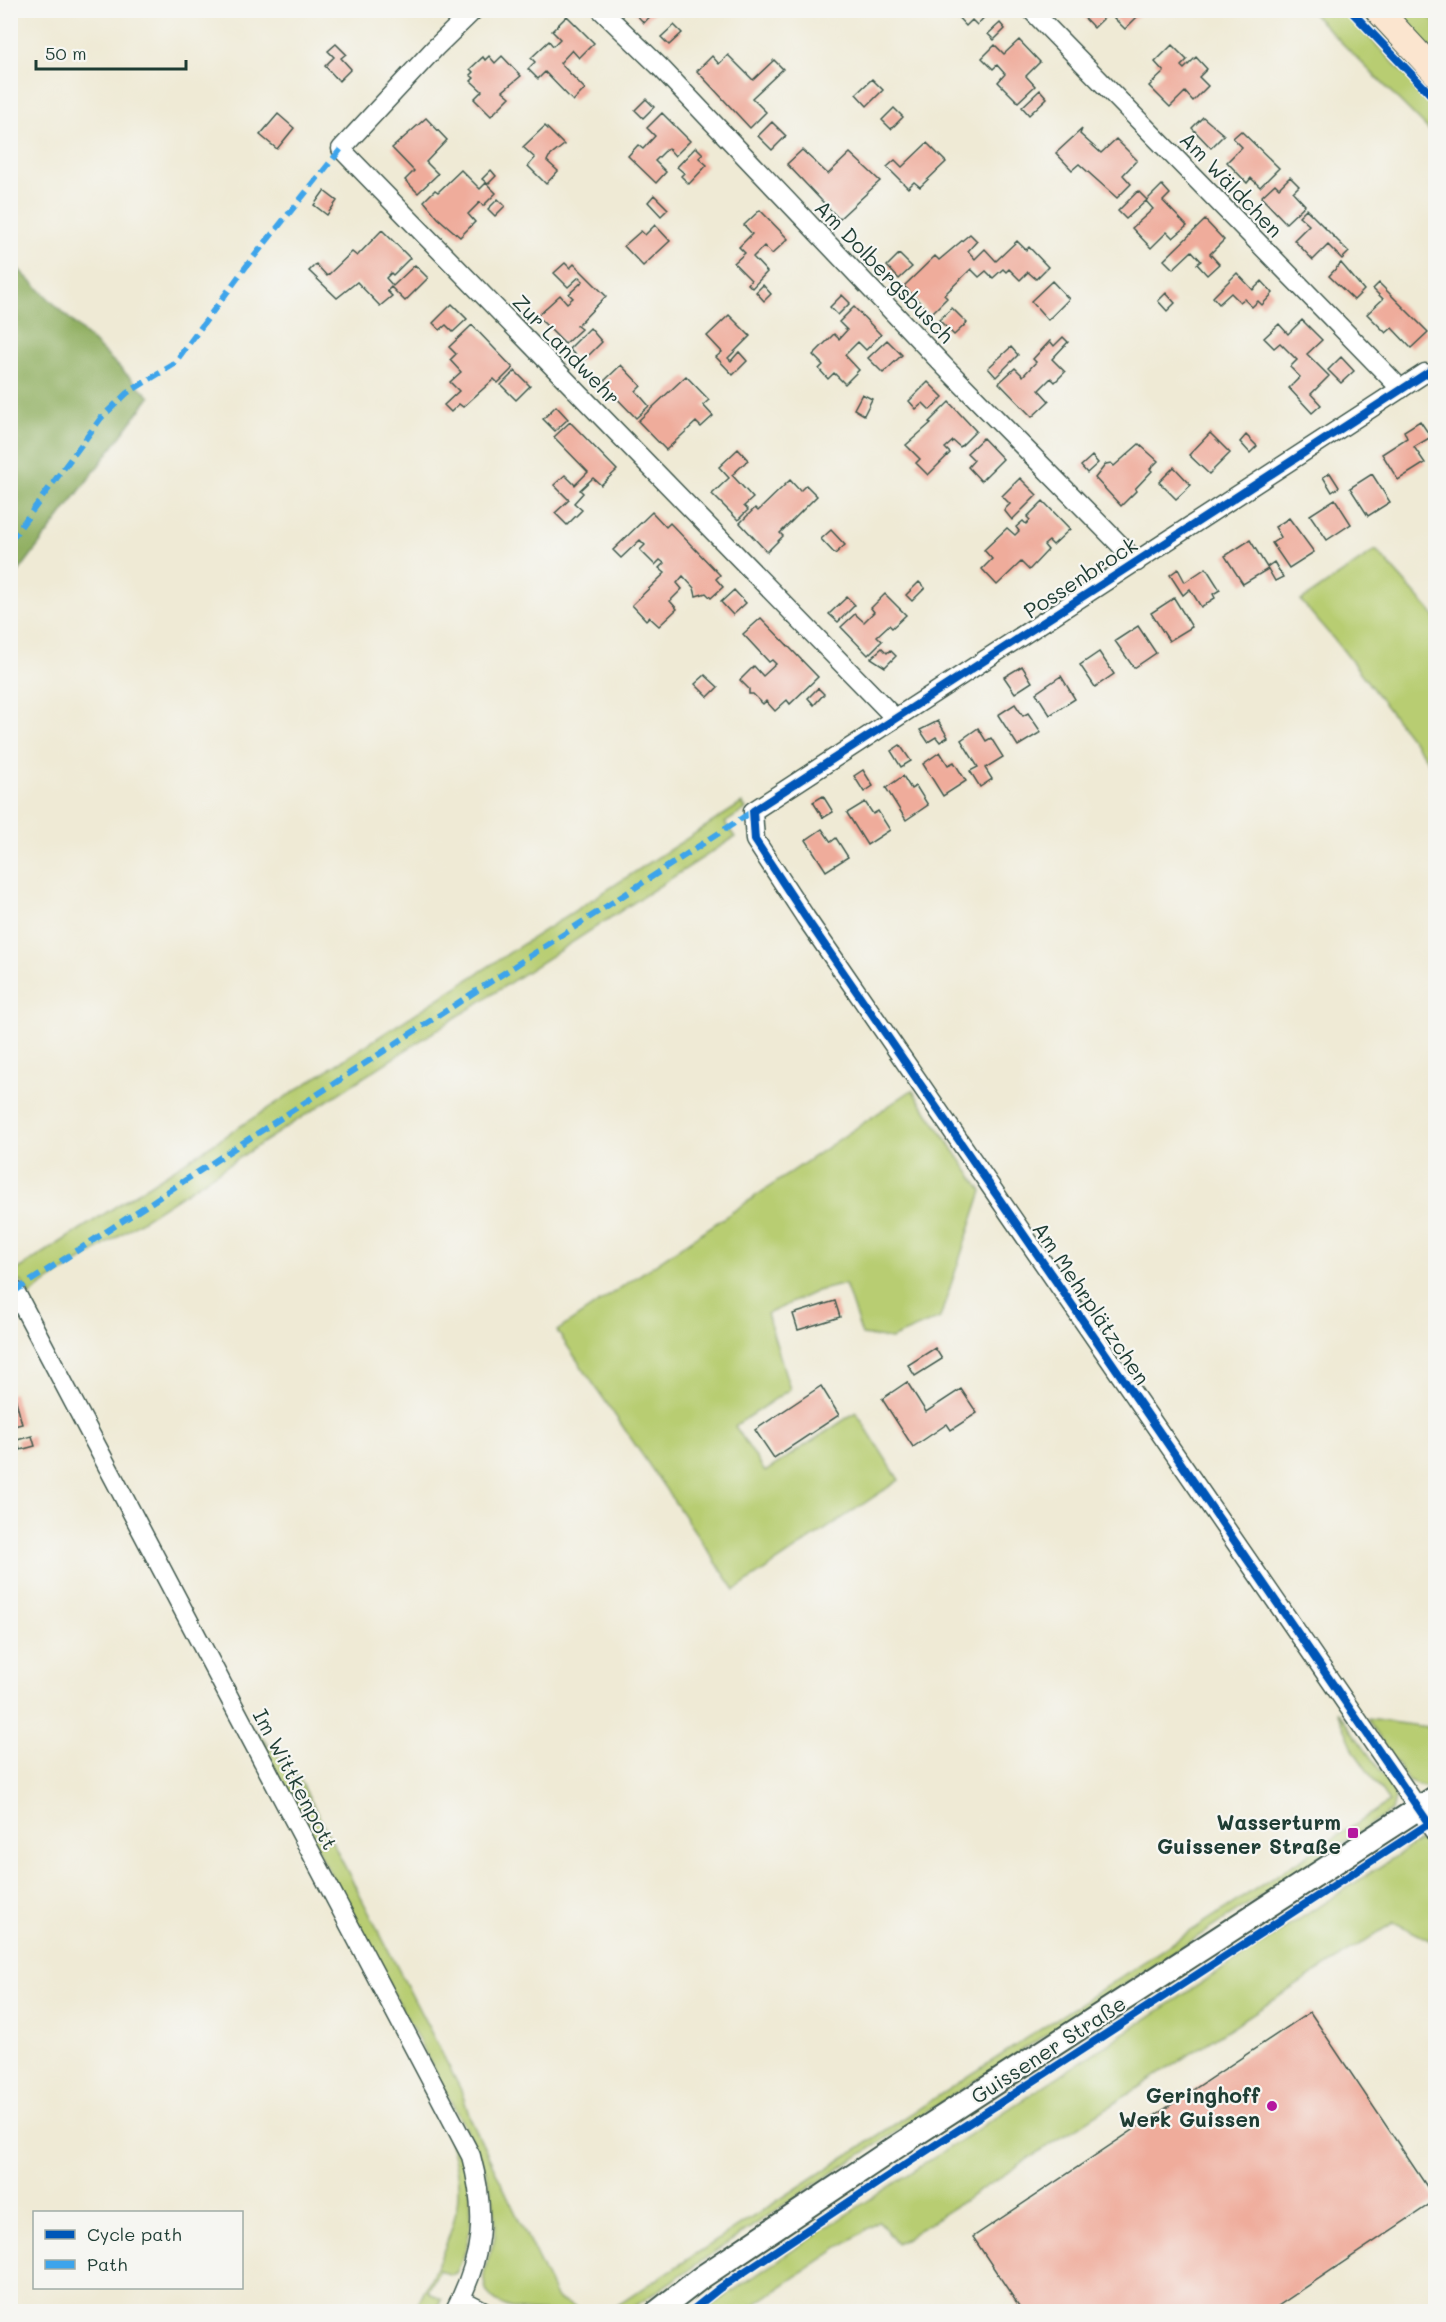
<svg xmlns="http://www.w3.org/2000/svg" width="1446" height="2322" font-family="Mali,sans-serif">
<style>
.green{fill:#b8cd72;stroke:#6c8553;stroke-width:1.5}
.forest{fill:#92b064;stroke:#58764c;stroke-width:1.5}
.building{fill:#efac9b}
.lines{fill:none;stroke-linecap:round;stroke-linejoin:round}
.minor-casing{stroke:#3e574c;stroke-width:21}
.tertiary-casing{stroke:#3e574c;stroke-width:26}
.secondary-casing{stroke:#3e574c;stroke-width:28}
.minor{stroke:#fff;stroke-width:18}
.tertiary{stroke:#fff;stroke-width:22}
.secondary{stroke:#fbe5cf;stroke-width:26}
.quiet{stroke:#3da4eb;stroke-width:6;stroke-dasharray:12 6;stroke-linecap:butt}
.cycleway-casing{stroke:#f6f6f2;stroke-width:11}
.cycleway{stroke:#0057b8;stroke-width:8}
.poi-dot{fill:#b5179e;stroke:#f6f6f2;stroke-width:2}
.labels{text-anchor:middle;dominant-baseline:central;stroke-width:4.5;stroke-linejoin:round;paint-order:stroke}
.street-label{font-size:21px;fill:#1f3d34;stroke:#f6f6f2}
.poi-label{font-size:21px;font-weight:bold;fill:#1f3d34;stroke:#f6f6f2;text-anchor:end}
</style>
<rect width="100%" height="100%" fill="#f6f6f2"/>
<filter id="ink" filterUnits="userSpaceOnUse"><feTurbulence type="fractalNoise" baseFrequency=".0167" numOctaves="2"/><feDisplacementMap in="SourceGraphic" scale="12" xChannelSelector="R" yChannelSelector="G"/><feConvolveMatrix kernelMatrix="1 2 1 2 8 2 1 2 1" color-interpolation-filters="sRGB"/></filter>
<filter id="wash" filterUnits="userSpaceOnUse"><feTurbulence type="fractalNoise" baseFrequency=".008" numOctaves="4" result="noise"/><feDisplacementMap in="SourceGraphic" scale="24" xChannelSelector="R" yChannelSelector="G"/><feGaussianBlur stdDeviation="1.35" result="paint"/><feColorMatrix in="noise" values="0 0 0 0 0 0 0 0 0 0 0 0 0 0 0 0 0 1.4 0 .05"/><feComposite in="paint" operator="in"/></filter>
<g filter="url(#wash)">
<rect width="100%" height="100%" fill="#efead5"/>
<path class="green" d="M 1310,11 L 1344,11 L 1435,106 L 1435,136 Z
M 1395,11 L 1424,11 L 1435,23 L 1435,54 Z
M 1376,550 L 1435,616 L 1435,770 L 1343,650 L 1301,601 Z
M 742,803 L 746,809 L 725,823 L 735,837 L 41,1286 L 30,1296 L 21,1281 L 11,1286 L 11,1274 Z
M 912,1090 L 982,1191 L 940,1318 L 891,1339 L 862,1335 L 845,1284 L 817,1291 L 767,1314 L 790,1389 L 735,1426 L 765,1472 L 856,1412 L 899,1480 L 735,1590 L 557,1331 Z
M 1337,1711 L 1393,1788 L 1395,1798 L 1392,1811 L 800,2194 L 628,2311 L 607,2312 L 1389,1802 L 1355,1753 Z
M 1367,1719 L 1435,1728 L 1435,1783 L 1423,1787 L 1408,1781 Z
M 253,1728 L 300,1780 L 461,2090 L 470,2118 L 557,2299 L 583,2311 C 556,2311 485,2320 484,2279 C 483,2264 494,2249 495,2234 C 498,2210 489,2185 483,2162 Z
M 1419,1841 L 1428,1843 L 1435,1855 L 1435,1943 L 1394,1922 L 897,2244 L 879,2221 L 745,2311 L 703,2311 L 829,2226 Z
M 436,2104 C 444,2117 454,2131 459,2145 C 474,2185 477,2234 456,2273 L 451,2275 L 439,2270 L 428,2291 L 441,2299 L 437,2311 L 414,2312 C 431,2278 459,2228 458,2189 C 458,2159 446,2132 436,2104 Z"/>
<path class="forest" d="M 10,261 L 150,397 L 11,582 L 10,582 Z"/>
<g id="blocks">
<path class="building" d="M 632,10 L 656,10 L 644,23 Z
M 956,10 L 991,10 L 977,25 L 972,20 L 966,26 L 954,13 Z
M 1077,10 L 1144,10 L 1125,29 L 1109,13 L 1094,28 Z
M 567,16 L 594,43 L 579,58 L 572,50 L 560,63 L 585,89 L 573,101 L 545,72 L 538,79 L 528,69 L 535,62 L 531,58 L 549,41 L 553,46 L 560,39 L 552,31 Z
M 1000,23 L 1005,29 L 994,40 L 988,34 Z
M 674,25 L 682,33 L 669,45 L 661,37 Z
M 1019,40 L 1040,62 L 1026,76 L 1035,86 L 1018,102 L 998,82 L 1005,74 L 997,65 L 993,69 L 982,58 L 995,45 L 1004,54 Z
M 336,44 L 346,54 L 341,58 L 351,69 L 339,81 L 325,66 L 334,57 L 328,51 Z
M 1172,45 L 1187,60 L 1181,66 L 1184,69 L 1196,57 L 1207,69 L 1199,77 L 1208,86 L 1193,101 L 1185,92 L 1170,107 L 1149,86 L 1164,72 L 1155,62 Z
M 728,55 L 753,80 L 774,60 L 783,69 L 752,98 L 766,112 L 750,128 L 697,71 L 712,56 L 719,64 Z
M 489,56 L 495,63 L 502,56 L 521,76 L 503,91 L 510,97 L 491,116 L 474,99 L 482,91 L 471,81 L 474,78 L 470,75 L 473,72 L 470,69 L 483,57 L 485,60 Z
M 872,79 L 883,90 L 867,106 L 856,94 Z
M 1040,90 L 1047,98 L 1029,115 L 1022,107 Z
M 646,99 L 654,107 L 643,118 L 635,110 Z
M 894,108 L 903,117 L 891,129 L 882,120 Z
M 662,113 L 690,141 L 675,156 L 668,148 L 655,161 L 666,172 L 656,183 L 628,156 L 638,145 L 643,149 L 655,136 L 647,128 Z
M 278,114 L 294,128 L 277,149 L 260,135 Z
M 1203,117 L 1224,135 L 1211,148 L 1192,128 Z
M 426,118 L 447,140 L 426,162 L 438,174 L 418,193 L 405,180 L 414,171 L 392,148 Z
M 772,122 L 786,136 L 772,150 L 758,136 Z
M 545,126 L 564,145 L 549,157 L 547,161 L 558,171 L 546,184 L 528,166 L 535,158 L 523,147 Z
M 1082,129 L 1080,134 L 1101,153 L 1116,139 L 1137,160 L 1123,175 L 1131,184 L 1117,198 L 1079,164 L 1072,170 L 1056,153 Z
M 1241,131 L 1279,168 L 1260,187 L 1251,178 L 1247,183 L 1227,162 L 1242,147 L 1233,138 Z
M 927,143 L 946,162 L 920,187 L 914,182 L 908,188 L 887,167 L 895,160 L 902,167 Z
M 696,147 L 703,154 L 699,158 L 707,165 L 689,184 L 681,176 L 684,173 L 677,167 Z
M 802,150 L 828,174 L 850,153 L 880,181 L 839,219 L 787,164 Z
M 461,170 L 480,189 L 486,183 L 496,193 L 483,206 L 480,202 L 468,214 L 475,222 L 460,237 L 438,218 L 424,201 L 435,190 L 438,192 Z
M 491,170 L 496,176 L 488,184 L 482,179 Z
M 1290,177 L 1299,186 L 1293,192 L 1305,205 L 1286,223 L 1261,197 L 1275,184 L 1279,188 Z
M 1162,185 L 1170,194 L 1163,201 L 1187,226 L 1173,238 L 1167,232 L 1151,248 L 1132,228 L 1153,209 L 1146,201 L 1126,219 L 1118,211 L 1138,191 L 1147,200 Z
M 324,191 L 337,201 L 327,215 L 314,205 Z
M 654,195 L 668,209 L 661,216 L 648,202 Z
M 498,199 L 505,206 L 495,216 L 488,209 Z
M 1306,209 L 1349,252 L 1342,259 L 1328,245 L 1313,260 L 1294,240 L 1309,225 L 1299,216 Z
M 760,210 L 788,239 L 772,254 L 764,246 L 753,257 L 767,272 L 752,288 L 748,284 L 751,280 L 734,263 L 745,253 L 739,247 L 752,234 L 744,225 Z
M 1205,220 L 1224,240 L 1210,254 L 1219,264 L 1207,275 L 1197,264 L 1201,261 L 1192,251 L 1173,269 L 1164,260 Z
M 655,225 L 670,241 L 643,266 L 624,246 L 641,231 L 645,235 Z
M 382,230 L 410,258 L 393,275 L 391,273 L 386,278 L 393,286 L 415,265 L 428,278 L 405,301 L 391,287 L 387,291 L 392,296 L 380,306 L 357,282 L 337,298 L 309,271 L 316,264 L 327,276 L 352,252 L 357,256 Z
M 970,234 L 977,241 L 968,251 L 975,259 L 985,249 L 996,261 L 1017,241 L 1026,250 L 1029,247 L 1048,267 L 1036,279 L 1028,272 L 1020,280 L 1009,269 L 1006,272 L 1003,269 L 993,278 L 986,271 L 979,277 L 971,269 L 944,295 L 947,298 L 931,314 L 904,286 L 935,256 L 939,260 Z
M 899,254 L 912,267 L 899,279 L 887,266 Z
M 565,263 L 570,268 L 574,264 L 606,296 L 577,326 L 581,329 L 565,344 L 537,316 L 560,295 L 567,303 L 573,298 L 569,294 L 583,281 L 579,277 L 568,287 L 554,273 Z
M 1341,263 L 1364,290 L 1354,300 L 1329,276 Z
M 1237,273 L 1253,290 L 1262,281 L 1273,293 L 1262,305 L 1258,301 L 1252,307 L 1244,299 L 1240,302 L 1231,293 L 1219,304 L 1213,297 Z
M 1052,281 L 1069,299 L 1048,320 L 1031,301 Z
M 1379,283 L 1428,332 L 1411,348 L 1392,328 L 1386,333 L 1367,314 L 1383,299 L 1373,289 Z
M 763,285 L 771,294 L 764,301 L 756,292 Z
M 1166,293 L 1175,303 L 1167,311 L 1158,301 Z
M 842,295 L 850,303 L 838,315 L 830,307 Z
M 452,304 L 467,319 L 453,332 L 446,325 L 440,330 L 433,323 Z
M 854,307 L 881,335 L 866,350 L 858,342 L 845,355 L 859,370 L 845,384 L 834,373 L 828,379 L 819,369 L 823,365 L 813,355 L 834,334 L 839,339 L 847,330 L 839,322 Z
M 952,308 L 967,323 L 954,335 L 939,320 Z
M 729,315 L 750,336 L 728,358 L 731,361 L 739,352 L 747,361 L 733,375 L 716,357 L 722,352 L 707,336 Z
M 1302,320 L 1322,340 L 1307,354 L 1329,376 L 1311,394 L 1321,405 L 1312,413 L 1289,388 L 1300,377 L 1290,367 L 1297,360 L 1280,343 L 1274,348 L 1264,338 L 1279,324 L 1288,334 Z
M 472,325 L 513,368 L 498,383 L 494,379 L 463,407 L 459,404 L 451,412 L 444,405 L 459,391 L 450,382 L 461,372 L 450,360 L 456,354 L 449,347 Z
M 590,328 L 602,342 L 582,362 L 569,349 Z
M 1063,337 L 1068,342 L 1052,359 L 1065,372 L 1055,382 L 1051,378 L 1039,390 L 1049,401 L 1032,417 L 999,383 L 1015,368 L 1023,376 L 1036,362 L 1033,359 L 1050,341 L 1054,346 Z
M 887,340 L 902,355 L 883,373 L 868,358 Z
M 1011,347 L 1018,355 L 996,377 L 988,368 Z
M 1341,357 L 1354,371 L 1341,383 L 1328,370 Z
M 621,365 L 641,386 L 636,391 L 649,406 L 636,418 L 602,383 Z
M 515,371 L 530,386 L 516,400 L 501,385 Z
M 686,376 L 709,400 L 703,405 L 713,416 L 701,427 L 696,422 L 666,450 L 638,421 Z
M 928,382 L 943,397 L 930,410 L 923,403 L 916,409 L 909,401 Z
M 862,394 L 872,399 L 864,415 L 854,409 Z
M 949,402 L 976,431 L 960,447 L 953,441 L 945,448 L 950,453 L 928,475 L 916,463 L 920,459 L 906,445 L 931,423 L 929,422 Z
M 556,406 L 568,419 L 555,431 L 543,419 Z
M 1420,421 L 1431,437 L 1414,447 L 1425,463 L 1398,480 L 1382,454 L 1407,438 L 1404,431 Z
M 570,422 L 617,470 L 601,485 L 593,478 L 580,490 L 583,493 L 574,503 L 582,510 L 567,525 L 555,513 L 569,500 L 554,485 L 565,475 L 575,485 L 588,472 L 554,437 Z
M 1210,433 L 1230,453 L 1209,474 L 1189,455 Z
M 1246,435 L 1257,446 L 1250,453 L 1240,442 Z
M 983,438 L 1003,459 L 981,481 L 968,467 L 974,460 L 967,453 Z
M 1139,444 L 1158,461 L 1150,469 L 1152,471 L 1135,489 L 1136,491 L 1121,506 L 1095,478 L 1106,464 L 1111,463 L 1114,466 Z
M 738,449 L 748,460 L 732,475 L 753,498 L 744,506 L 748,510 L 738,520 L 712,494 L 729,478 L 719,467 Z
M 1092,456 L 1098,463 L 1087,473 L 1081,466 Z
M 1174,467 L 1191,485 L 1176,499 L 1159,482 Z
M 1330,473 L 1339,487 L 1332,492 L 1323,477 Z
M 1372,474 L 1390,502 L 1368,516 L 1350,488 Z
M 1020,478 L 1037,495 L 1012,520 L 1004,510 L 1010,504 L 1002,496 Z
M 790,480 L 800,491 L 806,485 L 817,496 L 780,533 L 783,536 L 767,552 L 740,523 L 755,508 L 758,511 Z
M 1335,499 L 1351,524 L 1327,540 L 1310,515 Z
M 1043,501 L 1070,529 L 1053,545 L 1049,541 L 1044,545 L 1048,550 L 1029,570 L 1021,562 L 997,585 L 982,569 L 992,559 L 984,550 L 1007,528 L 1015,535 L 1019,531 L 1016,527 L 1023,521 L 1026,524 L 1030,520 L 1027,517 Z
M 652,512 L 666,527 L 670,523 L 720,575 L 716,579 L 723,587 L 711,598 L 706,593 L 696,596 L 694,588 L 683,576 L 677,583 L 682,589 L 670,601 L 677,609 L 659,626 L 649,617 L 646,620 L 632,605 L 665,573 L 659,568 L 664,563 L 660,560 L 655,565 L 640,550 L 645,545 L 640,540 L 621,558 L 613,550 Z
M 1289,518 L 1314,552 L 1289,568 L 1272,543 L 1281,537 L 1275,527 Z
M 831,530 L 845,545 L 835,554 L 821,539 Z
M 1250,540 L 1268,569 L 1243,584 L 1225,556 Z
M 1274,562 L 1283,577 L 1275,581 L 1267,567 Z
M 1206,568 L 1220,590 L 1213,594 L 1215,598 L 1201,607 L 1190,589 L 1183,595 L 1170,575 L 1178,569 L 1185,582 Z
M 919,582 L 925,588 L 912,601 L 906,595 Z
M 734,590 L 746,603 L 733,615 L 721,602 Z
M 885,594 L 906,615 L 892,628 L 889,625 L 877,636 L 882,641 L 868,655 L 841,627 L 855,614 L 864,622 L 874,612 L 871,608 Z
M 847,597 L 855,605 L 838,622 L 829,614 Z
M 1174,598 L 1192,627 L 1169,641 L 1151,613 Z
M 761,618 L 818,677 L 790,704 L 787,700 L 775,711 L 766,701 L 763,704 L 753,694 L 749,694 L 749,689 L 740,680 L 754,666 L 763,676 L 776,664 L 772,660 L 769,662 L 743,634 Z
M 1138,626 L 1156,653 L 1134,668 L 1115,641 Z
M 882,648 L 887,653 L 890,650 L 896,656 L 885,667 L 871,658 Z
M 1099,652 L 1114,674 L 1095,687 L 1080,665 Z
M 1022,666 L 1032,682 L 1015,693 L 1004,677 Z
M 705,675 L 718,687 L 708,697 L 695,684 Z
M 1061,676 L 1075,699 L 1050,715 L 1036,693 Z
M 818,688 L 824,694 L 814,705 L 808,698 Z
M 1015,704 L 1023,716 L 1028,713 L 1041,732 L 1018,746 L 998,715 Z
M 938,721 L 948,737 L 940,742 L 936,737 L 928,742 L 920,730 Z
M 978,728 L 986,741 L 991,738 L 1003,757 L 985,768 L 992,779 L 980,787 L 970,771 L 978,767 L 961,740 Z
M 900,745 L 911,761 L 901,767 L 891,751 Z
M 940,752 L 948,765 L 954,762 L 966,781 L 943,796 L 923,764 Z
M 863,770 L 873,786 L 864,792 L 854,776 Z
M 903,776 L 911,789 L 916,786 L 928,805 L 906,820 L 886,788 Z
M 823,796 L 833,812 L 823,818 L 813,802 Z
M 865,802 L 873,814 L 878,811 L 890,830 L 867,845 L 847,813 Z
M 822,829 L 831,842 L 836,838 L 848,857 L 826,871 L 806,840 Z
M 835,1301 L 840,1317 L 798,1330 L 793,1314 Z
M 935,1348 L 942,1359 L 915,1376 L 908,1365 Z
M 907,1382 L 926,1412 L 961,1389 L 977,1413 L 951,1430 L 947,1424 L 913,1447 L 882,1399 Z
M 821,1386 L 839,1415 L 774,1458 L 755,1430 Z
M 14,1393 L 22,1424 L 10,1427 L 10,1394 Z
M 32,1436 L 35,1446 L 20,1450 L 17,1440 Z
M 1310,2012 L 1436,2200 L 1269,2312 L 1023,2312 L 973,2237 Z"/>
</g>
</g>
<g filter="url(#ink)">
<use href="#blocks" fill-opacity="0" stroke="#3e574c" stroke-width="1.5"/>
<g class="lines">
<g class="minor-casing">
<path id="minor" d="M 474,10 L 435,48 L 341,149 L 894,717
M 601,10 L 662,69 L 945,367 L 1137,562
M 1031,10 L 1401,389
M 1425,373 L 753,811 L 755,840 L 806,918 L 1436,1834
M 10,1294 L 15,1291 L 471,2156 C 487,2215 483,2257 454,2312
M 461,2299 L 486,2312"/>
</g>
<g class="tertiary-casing">
<path id="tertiary" d="M 657,2312 L 702,2277 L 887,2153 L 1436,1797"/>
</g>
<g class="secondary-casing">
<path id="secondary" d="M 1378,10 L 1436,73"/>
</g>
<use href="#minor" class="minor"/>
<use href="#tertiary" class="tertiary"/>
<use href="#secondary" class="secondary"/>
<path class="quiet" d="M 10,541 L 101,418 L 127,393 L 173,365 L 248,264 L 341,149
M 15,1291 L 753,811"/>
<g class="cycleway-casing">
<path id="cycleway" d="M 1350,10 L 1436,100
M 1436,367 L 753,811 L 755,840 L 806,918 L 1436,1834
M 690,2312 L 720,2288 L 900,2168 L 1436,1819"/>
</g>
<use href="#cycleway" class="cycleway"/>
</g>
</g>
<g class="poi-dot">
<rect x="1347" y="1827" width="12" height="12" rx="3"/>
<circle cx="1272" cy="2106" r="6"/>
</g>
<g class="labels">
<g class="street-label">
<text transform="translate(1232 184) rotate(46)">Am Wäldchen</text>
<text transform="translate(885 271) rotate(46)">Am Dolbergsbusch</text>
<text transform="translate(567 349) rotate(46)">Zur Landwehr</text>
<text transform="translate(1080 577) rotate(-33)">Possenbrock</text>
<text transform="translate(1092 1303) rotate(56)">Am Mehrplätzchen</text>
<text transform="translate(296 1779) rotate(62)">Im Wittkenpott</text>
<text transform="translate(1048 2049) rotate(-33)">Guissener Straße</text>
</g>
<g class="poi-label">
<text x="1341" y="1821">Wasserturm<tspan x="1341" dy="24">Guissener Straße</tspan></text>
<text x="1260" y="2094">Geringhoff<tspan x="1260" dy="24">Werk Guissen</tspan></text>
</g>
</g>
<rect width="1446" height="2322" fill="none" stroke="#f6f6f2" stroke-width="36"/>
<rect x="33" y="2211" width="210" height="78" fill="#f6f6f2" stroke="#a0aca6" stroke-width="1.5"/>
<rect x="45" y="2230" width="30" height="9" fill="#0057b8" stroke="#a0aca6" stroke-width="1.5"/>
<text x="87" y="2241" font-size="18" fill="#1f3d34">Cycle path</text>
<rect x="45" y="2260" width="30" height="9" fill="#3da4eb" stroke="#a0aca6" stroke-width="1.5"/>
<text x="87" y="2271" font-size="18" fill="#1f3d34">Path</text>
<path d="M36 60v9h150v-9" fill="none" stroke="#1f3d34" stroke-width="3"/>
<text x="45" y="60" font-size="18" fill="#1f3d34" stroke="#f6f6f2" stroke-width="4.5" paint-order="stroke">50 m</text>
</svg>
